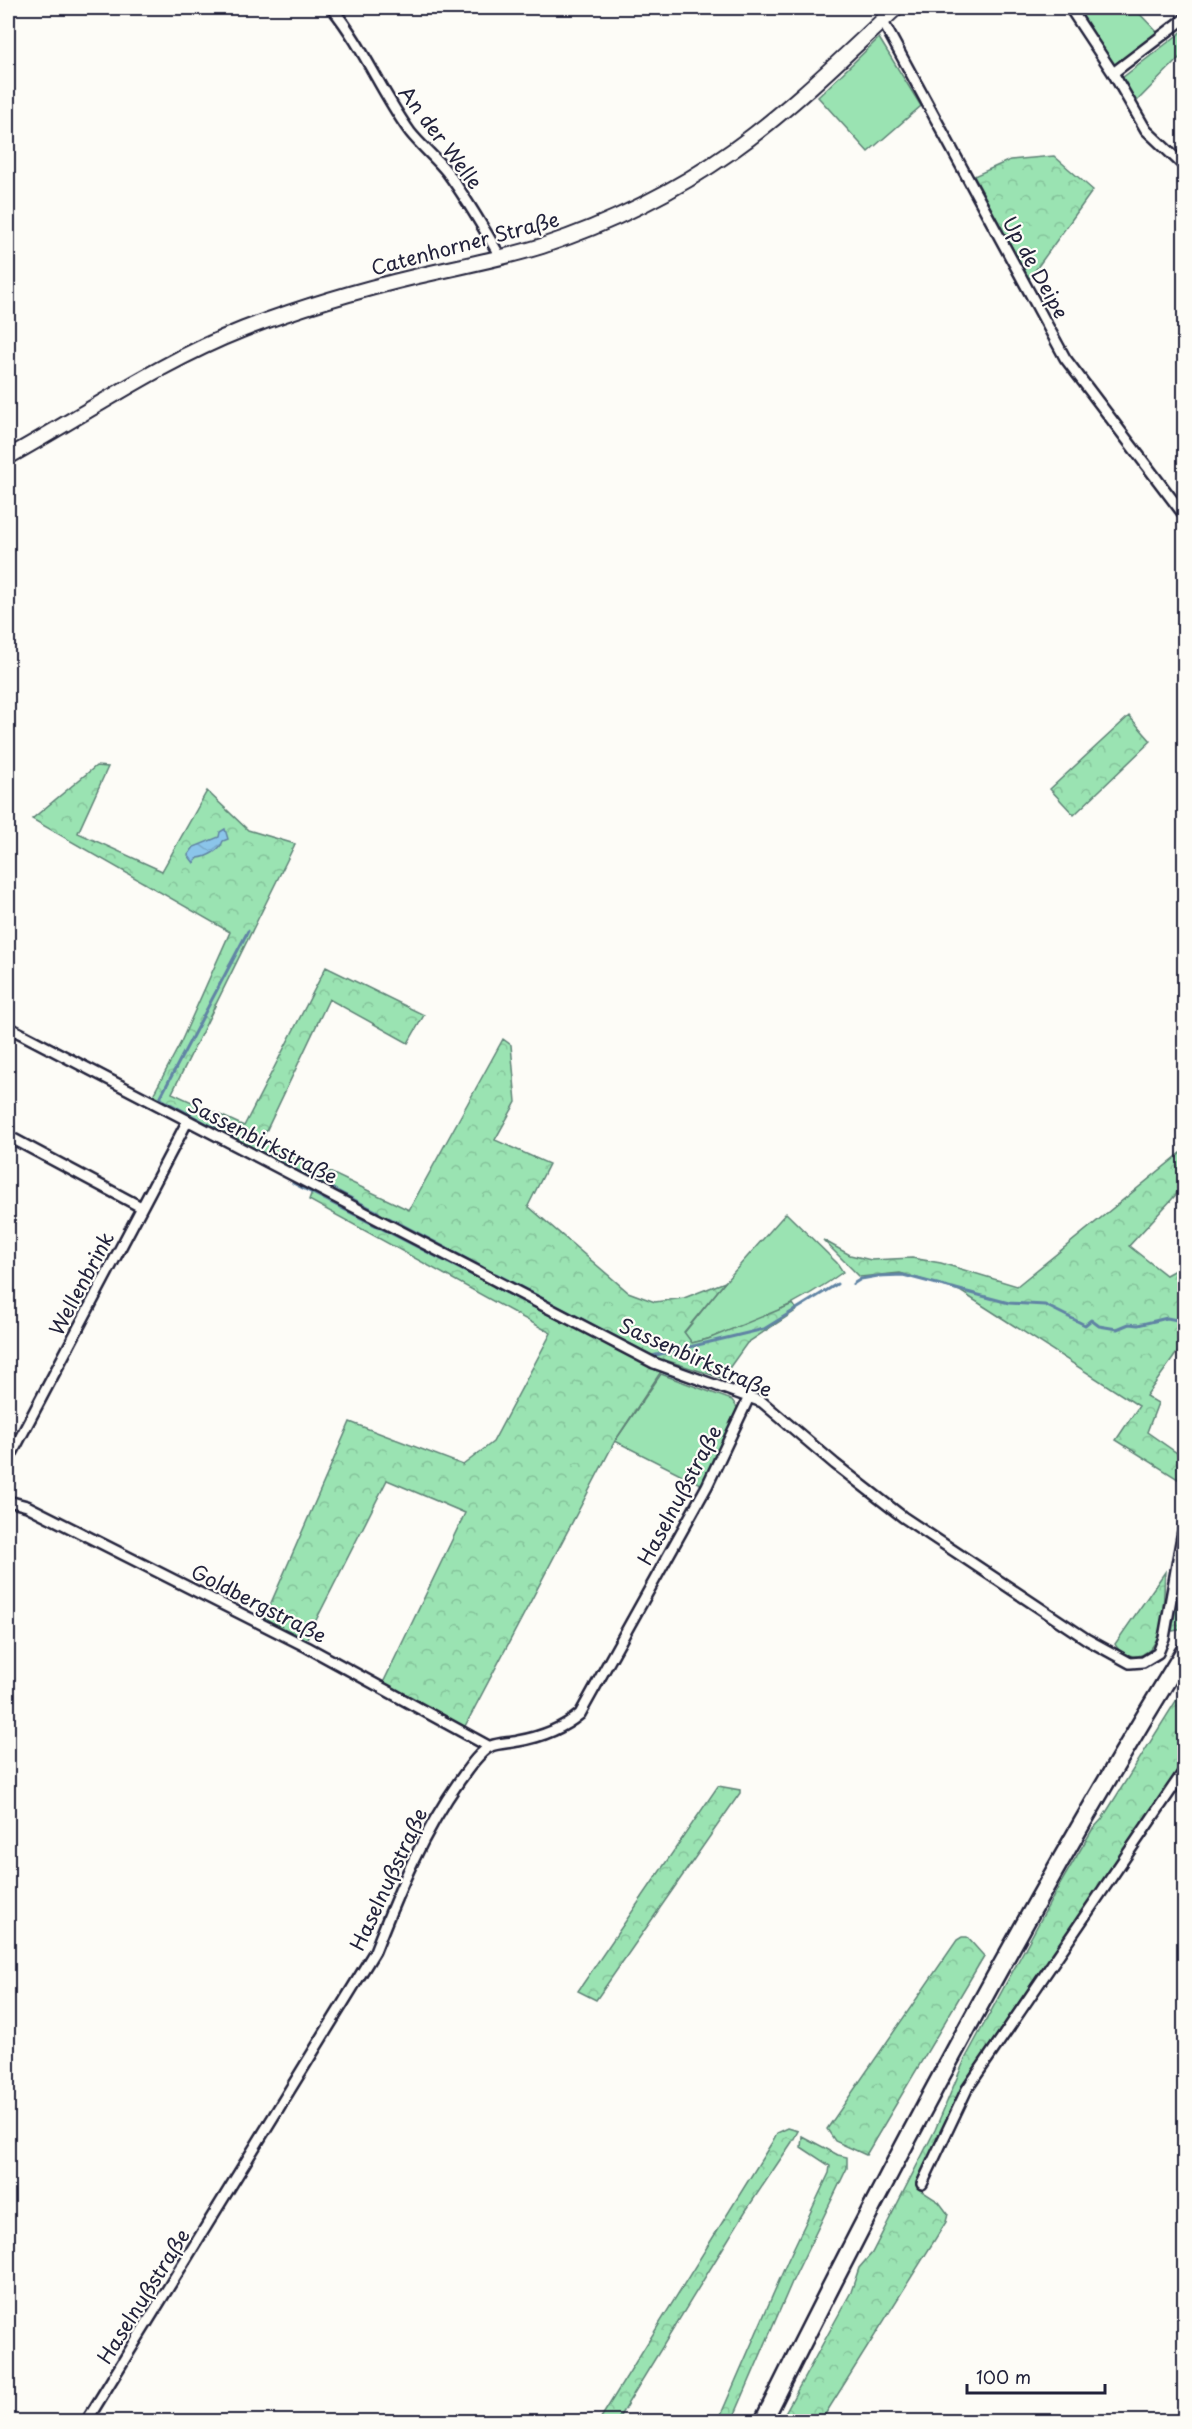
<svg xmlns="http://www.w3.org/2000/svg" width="1192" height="2429" font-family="'Playpen Sans',sans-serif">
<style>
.grass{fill:#9ae3b2;stroke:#5e8276;stroke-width:1.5}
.forest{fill:url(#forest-crowns);stroke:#5e8276;stroke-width:1.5}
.water{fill:url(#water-waves);stroke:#6184a4;stroke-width:1.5}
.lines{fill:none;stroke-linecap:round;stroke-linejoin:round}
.stream{stroke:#6184a4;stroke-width:3}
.street-casing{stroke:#22223b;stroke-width:14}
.secondary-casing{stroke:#22223b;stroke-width:18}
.highway-casing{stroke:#22223b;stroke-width:21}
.street{stroke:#fdfcf7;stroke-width:9}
.secondary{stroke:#fdfcf7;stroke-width:14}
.highway{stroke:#fdfcf7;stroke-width:16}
.labels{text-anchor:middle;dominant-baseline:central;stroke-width:4.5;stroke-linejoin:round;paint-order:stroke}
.street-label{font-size:20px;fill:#22223b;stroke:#fdfcf7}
</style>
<defs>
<pattern id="forest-crowns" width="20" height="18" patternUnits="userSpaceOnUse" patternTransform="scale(1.5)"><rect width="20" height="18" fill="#9ae3b2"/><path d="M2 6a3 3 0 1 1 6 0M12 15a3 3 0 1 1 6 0" fill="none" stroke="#84c29a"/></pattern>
<pattern id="water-waves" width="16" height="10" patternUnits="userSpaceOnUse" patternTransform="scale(1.5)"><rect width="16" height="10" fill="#8bc5ea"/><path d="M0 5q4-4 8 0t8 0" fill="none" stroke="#78a9ca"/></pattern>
</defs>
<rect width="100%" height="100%" fill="#fdfcf7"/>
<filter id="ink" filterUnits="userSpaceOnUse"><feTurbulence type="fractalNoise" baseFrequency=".0167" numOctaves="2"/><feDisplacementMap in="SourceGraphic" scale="12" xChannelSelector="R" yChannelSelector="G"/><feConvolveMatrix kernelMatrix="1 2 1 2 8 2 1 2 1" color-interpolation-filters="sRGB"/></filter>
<g filter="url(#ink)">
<path class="grass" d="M 1078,8 L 1134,8 L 1158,33 L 1115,67 Z
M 1184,30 L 1184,53 L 1136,102 L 1122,78 Z
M 879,38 L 921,106 L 868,152 L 818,97 Z
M 786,1213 L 837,1263 L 843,1272 C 805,1300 739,1333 692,1343 L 684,1333 L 725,1282 Z
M 661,1374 L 732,1400 L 739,1410 L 702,1485 L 615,1441 Z"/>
<path class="forest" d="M 1054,156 L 1093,190 L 1029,279 L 974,176 L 1010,160 Z
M 1129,716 L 1151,741 L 1074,815 L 1050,789 Z
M 96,766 L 108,767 L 78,833 L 162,871 L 207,791 L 248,830 L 295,844 L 172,1093 L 244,1126 L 326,967 L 424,1015 L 408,1043 L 329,999 L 262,1140 L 409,1210 L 503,1039 L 511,1045 L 516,1102 L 495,1140 L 549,1164 L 528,1206 L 628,1292 L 655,1302 L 684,1298 L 725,1282 L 684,1332 L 692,1343 L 708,1339 L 793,1304 L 797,1310 L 747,1343 L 722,1378 L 668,1361 L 615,1441 L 464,1728 L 383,1683 L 465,1513 L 387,1480 L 306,1640 L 264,1619 L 350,1422 L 463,1465 L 493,1442 L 551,1333 L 309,1200 L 316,1180 L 189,1118 L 152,1097 L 180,1044 L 230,932 L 32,819 Z
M 1184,1144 L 1184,1186 L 1129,1246 L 1166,1275 L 1184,1265 L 1184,1343 L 1146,1396 L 1158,1403 L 1147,1432 L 1184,1458 L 1184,1483 L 1116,1440 L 1139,1406 L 960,1291 L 900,1273 L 860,1277 L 823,1240 L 850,1255 L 871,1260 L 912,1258 L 941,1263 L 1017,1286 L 1182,1152 Z
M 1184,1559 L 1184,1629 L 1172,1631 Z
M 1165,1572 C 1163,1596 1167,1658 1133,1656 C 1126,1655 1118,1651 1115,1644 Z
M 1184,1688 L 1184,1763 L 964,2088 L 917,2188 L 939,2202 L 948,2214 L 946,2222 L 821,2421 L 780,2422 L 851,2292 L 859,2268 L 872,2253 L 935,2130 L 965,2059 L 1059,1886 L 1092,1830 L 1102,1819 Z
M 718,1786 L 740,1790 L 740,1793 L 596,2000 L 578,1991 Z
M 962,1937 L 967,1937 L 984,1956 L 866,2155 L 835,2141 L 827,2129 L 957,1940 Z
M 788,2128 L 798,2131 L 792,2142 L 745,2212 L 617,2421 L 599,2421 L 771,2144 L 777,2133 Z
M 802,2136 L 838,2155 L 847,2157 L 847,2168 L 792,2282 L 732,2421 L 718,2421 L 788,2260 L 829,2173 L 830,2166 L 801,2147 Z"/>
<path class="water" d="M 225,829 L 228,839 L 223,841 C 220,850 208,857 198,858 L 194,863 L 188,855 L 194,847 L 219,837 L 220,832 Z"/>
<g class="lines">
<path class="stream" d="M 241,1142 L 161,1099 L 161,1096 L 248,931
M 251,1147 L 378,1212
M 293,1183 L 472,1275
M 389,1218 L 482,1267
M 496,1274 L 652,1356 L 764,1329 L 837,1284
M 853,1284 L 861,1279 L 878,1276 L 903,1275 L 1009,1303 L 1045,1305 L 1085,1325 L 1091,1320 L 1099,1326 L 1117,1329 L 1129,1324 L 1138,1325 L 1167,1318 L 1177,1320 L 1184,1313
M 495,1287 L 604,1342
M 614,1348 L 665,1373 L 710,1388"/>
<g class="street-casing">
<path id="street" d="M 332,8 C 363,46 381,92 410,132 C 421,146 436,158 447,172 C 467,199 484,229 501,258
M 1070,8 L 1113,73 L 1146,130 L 1184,166
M 882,20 L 1065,358 L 1184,515
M 1113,73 L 1184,19
M 8,1027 L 654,1363 L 762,1402 L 835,1464 L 903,1517 L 1088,1640 L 1130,1663 L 1143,1662 L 1158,1653 L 1164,1638 L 1184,1525
M 8,1136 L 141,1207
M 8,1461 L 187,1122
M 8,1501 L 27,1506 L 307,1647 L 490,1747
M 922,2184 L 967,2089 L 1184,1771
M 86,2422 L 375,1951 C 399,1890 422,1834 460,1780 C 468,1769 479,1752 491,1746 C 499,1743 510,1743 518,1741 C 541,1737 562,1729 580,1714 L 707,1486 L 749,1397"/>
</g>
<g class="secondary-casing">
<path id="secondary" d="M 8,457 C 86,414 160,362 244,329 C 301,307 359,290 418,276 C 460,266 501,259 542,246 C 609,224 674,192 732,151 C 791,109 843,57 896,8"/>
</g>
<g class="highway-casing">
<path id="highway" d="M 763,2422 C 893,2159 1031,1901 1184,1652"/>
</g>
<use href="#street" class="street"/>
<use href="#secondary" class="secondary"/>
<use href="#highway" class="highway"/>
</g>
</g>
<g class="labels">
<g class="street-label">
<text transform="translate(441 137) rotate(53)">An der Welle</text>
<text transform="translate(465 243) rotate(-15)">Catenhorner Straße</text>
<text transform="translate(1036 267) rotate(61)">Up de Deipe</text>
<text transform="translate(263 1140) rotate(27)">Sassenbirkstraße</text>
<text transform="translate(81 1283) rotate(-62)">Wellenbrink</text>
<text transform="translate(696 1357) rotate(24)">Sassenbirkstraße</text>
<text transform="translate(679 1495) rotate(-62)">Haselnußstraße</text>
<text transform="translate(259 1603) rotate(27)">Goldbergstraße</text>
<text transform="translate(388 1879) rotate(-65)">Haselnußstraße</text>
<text transform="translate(143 2296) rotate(-58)">Haselnußstraße</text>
</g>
</g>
<rect width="1192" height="2429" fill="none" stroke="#fdfcf7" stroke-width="30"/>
<rect x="15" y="15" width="1162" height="2399" fill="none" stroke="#22223b" stroke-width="2" filter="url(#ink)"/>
<path d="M967 2384v9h138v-9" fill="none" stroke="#22223b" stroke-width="3"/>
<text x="976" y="2384" font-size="18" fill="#22223b" stroke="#fdfcf7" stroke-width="4.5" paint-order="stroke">100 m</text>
</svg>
